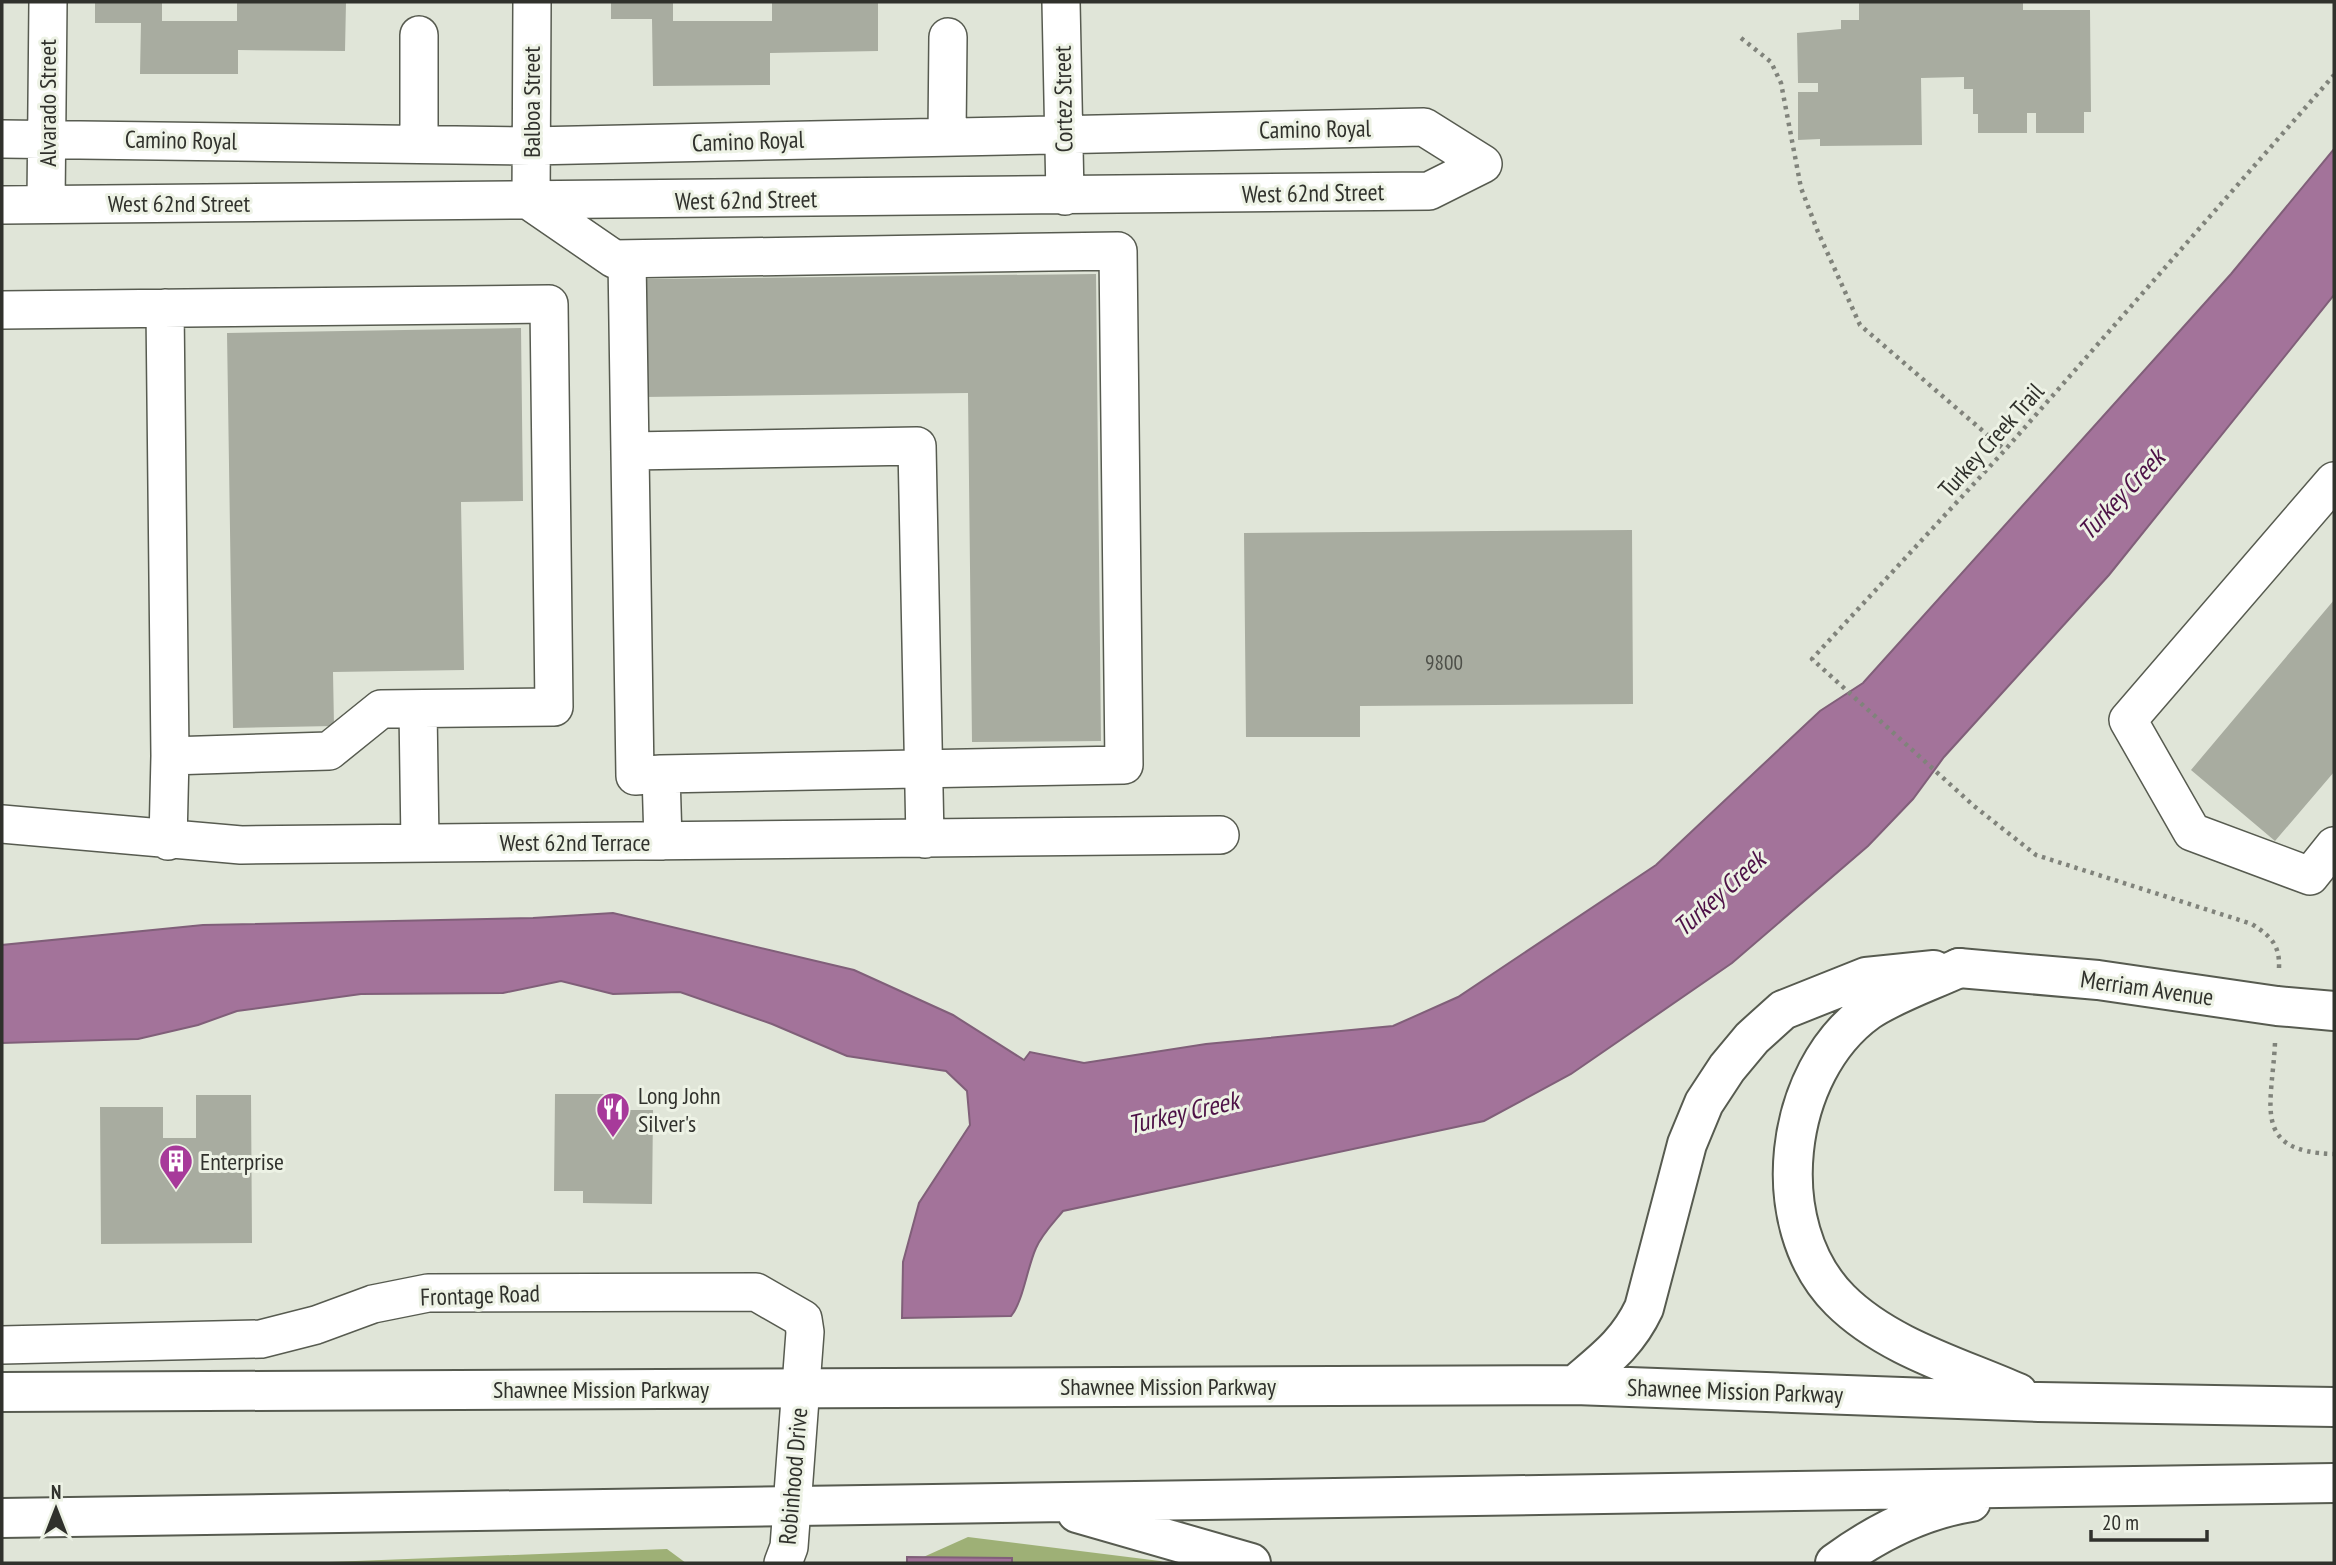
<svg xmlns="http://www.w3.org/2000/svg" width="2336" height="1565" font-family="'PT Sans Narrow',sans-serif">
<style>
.forest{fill:#9eb076}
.water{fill:#a3739a;stroke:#805f79;stroke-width:2}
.building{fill:#a8aca0}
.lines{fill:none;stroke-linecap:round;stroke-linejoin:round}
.minor-casing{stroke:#575b50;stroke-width:40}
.major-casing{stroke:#575b50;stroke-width:42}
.highway-casing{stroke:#575b50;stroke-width:42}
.path{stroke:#80837b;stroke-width:4.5;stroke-dasharray:3.5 5;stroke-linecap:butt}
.minor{stroke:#fff;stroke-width:37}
.major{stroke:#fff;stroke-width:38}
.highway{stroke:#fff;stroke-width:38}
.labels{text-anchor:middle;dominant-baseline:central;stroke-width:6;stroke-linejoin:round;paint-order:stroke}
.number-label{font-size:21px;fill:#4e5049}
.street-label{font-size:24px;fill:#30312c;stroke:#edf2e5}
.poi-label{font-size:24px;fill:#30312c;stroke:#edf2e5;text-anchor:start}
.water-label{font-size:26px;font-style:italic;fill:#4d1146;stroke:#edf2e5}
</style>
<rect width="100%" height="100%" fill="#e0e5d8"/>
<path class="forest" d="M 968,1537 L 1160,1561 L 1166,1563 L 910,1563 Z
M 667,1549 L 686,1563 L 304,1563 Z"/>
<path class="water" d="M 2334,149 L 2334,295 L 2109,575 L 1944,757 L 1913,799 L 1868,846 L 1732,963 L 1571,1074 L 1484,1121 L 1063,1211 C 1054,1222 1042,1234 1036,1248 C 1027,1268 1023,1302 1011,1316 L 902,1318 L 903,1262 L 919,1203 L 970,1125 L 967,1091 L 946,1071 L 847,1056 L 772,1024 L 680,992 L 613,994 L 561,981 L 503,993 L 361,994 L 237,1011 L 198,1025 L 138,1039 L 2,1043 L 2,945 L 203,925 L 533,918 L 613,913 L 854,970 L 953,1015 L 1024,1060 L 1030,1052 L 1084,1063 L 1206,1044 L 1393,1026 L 1458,997 L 1656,865 L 1820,711 L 1863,683 L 2231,274 Z
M 907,1557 L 1012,1558 L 1012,1563 L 907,1563 Z"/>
<path class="building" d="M 95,2 L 162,2 L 162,21 L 237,21 L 237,2 L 346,2 L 345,51 L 238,50 L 238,74 L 140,74 L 141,23 L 95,23 Z
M 611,2 L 673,2 L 673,21 L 772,21 L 772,2 L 878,2 L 878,51 L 770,53 L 770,85 L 653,86 L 652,19 L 611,19 Z
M 1859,2 L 2023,2 L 2023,10 L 2090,10 L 2091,112 L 2084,112 L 2084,133 L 2036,133 L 2036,113 L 2027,113 L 2027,133 L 1978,133 L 1978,114 L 1973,114 L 1973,89 L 1964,89 L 1964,77 L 1921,78 L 1922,145 L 1820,146 L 1820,139 L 1798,140 L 1798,92 L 1818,92 L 1818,83 L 1798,83 L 1797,33 L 1841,29 L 1841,20 L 1859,20 Z
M 1096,274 L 1101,741 L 972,742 L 968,393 L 643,397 L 642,279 Z
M 521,328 L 523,501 L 461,502 L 464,670 L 333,672 L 334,726 L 233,728 L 227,333 Z
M 1632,530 L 1633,704 L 1360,706 L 1360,737 L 1246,737 L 1244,533 Z
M 2334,600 L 2334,772 L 2275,841 L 2191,770 Z
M 555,1094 L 617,1094 L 617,1110 L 653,1110 L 652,1204 L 583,1203 L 583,1191 L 554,1191 Z
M 196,1095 L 251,1095 L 252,1243 L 101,1244 L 100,1107 L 163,1107 L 163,1138 L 196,1138 Z"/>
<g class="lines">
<g class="minor-casing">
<path id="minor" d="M 532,2 L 531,202 L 614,259 L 1118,251 L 1124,765 L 661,774 L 663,841
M 1061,2 L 1065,196
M 419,35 L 419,144
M 947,135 L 948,37
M 2,139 L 531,146 L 1424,127 L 1483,164
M 46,203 L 48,2
M 2,205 L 1429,191 L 1483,164
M 627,259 L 635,776 L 661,774
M 165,308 L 170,756
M 2,310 L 549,304 L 554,707 L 381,709 L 329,751 L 170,756 L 168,841
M 630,451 L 917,446 L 925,839
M 2334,481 L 2128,720 L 2192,832 L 2310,876 L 2334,846
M 418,709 L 420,843
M 2,824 L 241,845 L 1220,835
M 2,1345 L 261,1339 L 316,1325 L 373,1304 L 428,1293 L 756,1292 L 803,1319 L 805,1332 L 789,1547 L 783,1563"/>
</g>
<g class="major-casing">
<path id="major" d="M 1959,968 L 2098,980 L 2277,1006 L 2334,1011"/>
</g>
<g class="highway-casing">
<path id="highway" d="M 1959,968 C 1931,981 1893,994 1868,1011 C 1783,1072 1765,1225 1840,1300 C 1887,1347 1959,1367 2018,1393
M 1575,1385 C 1604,1360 1627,1344 1644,1308 L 1687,1144 L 1704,1103 L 1727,1068 L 1752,1038 L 1783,1010 L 1866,977 L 1934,970
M 2,1392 L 1575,1385 L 2039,1402 L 2334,1407
M 1077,1513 L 1251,1563
M 2,1518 L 2334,1483
M 1835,1563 C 1876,1533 1921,1510 1971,1502"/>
</g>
<path class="path" d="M 1741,38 L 1771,62 L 1781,83 L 1801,188 L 1818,232 L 1860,325 L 2005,450
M 2279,968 C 2280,944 2270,936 2252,924 L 2036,855 L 1974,806 L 1812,659 L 2005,450 L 2334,75
M 2275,1043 C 2272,1106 2251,1152 2334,1154"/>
<use href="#minor" class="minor"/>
<use href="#major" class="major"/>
<use href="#highway" class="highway"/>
</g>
<defs>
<g id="restaurant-pin" transform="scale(1.75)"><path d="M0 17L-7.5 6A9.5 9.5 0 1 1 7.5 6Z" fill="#a73a9a" stroke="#edf2e5"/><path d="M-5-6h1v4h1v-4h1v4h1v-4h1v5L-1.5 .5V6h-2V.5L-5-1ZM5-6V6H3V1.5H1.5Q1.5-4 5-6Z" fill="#fff"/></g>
<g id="building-pin" transform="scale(1.75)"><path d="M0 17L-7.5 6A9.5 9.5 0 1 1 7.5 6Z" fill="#a73a9a" stroke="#edf2e5"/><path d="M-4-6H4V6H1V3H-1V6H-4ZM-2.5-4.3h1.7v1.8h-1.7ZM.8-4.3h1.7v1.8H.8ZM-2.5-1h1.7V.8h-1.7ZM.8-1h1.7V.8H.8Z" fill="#fff"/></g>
</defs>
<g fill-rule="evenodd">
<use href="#restaurant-pin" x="613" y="1109"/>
<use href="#building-pin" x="176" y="1161"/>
</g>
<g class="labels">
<g class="number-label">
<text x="1444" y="662">9800</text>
</g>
<g class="street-label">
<text transform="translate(1063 99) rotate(-91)">Cortez Street</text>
<text transform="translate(531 102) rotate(-90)">Balboa Street</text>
<text transform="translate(47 103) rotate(-90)">Alvarado Street</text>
<text transform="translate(1315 129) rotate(-1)">Camino Royal</text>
<text transform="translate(181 140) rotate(1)">Camino Royal</text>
<text transform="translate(748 141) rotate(-2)">Camino Royal</text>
<text transform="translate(1313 193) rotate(-1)">West 62nd Street</text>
<text transform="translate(746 200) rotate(-1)">West 62nd Street</text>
<text x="179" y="203">West 62nd Street</text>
<text transform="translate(1991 440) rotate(-48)">Turkey Creek Trail</text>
<text x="575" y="842">West 62nd Terrace</text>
<text transform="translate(2147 988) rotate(8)">Merriam Avenue</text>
<text transform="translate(480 1295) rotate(-2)">Frontage Road</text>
<text x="1168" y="1386">Shawnee Mission Parkway</text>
<text x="601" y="1389">Shawnee Mission Parkway</text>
<text transform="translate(1735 1391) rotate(2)">Shawnee Mission Parkway</text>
<text transform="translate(793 1476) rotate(-85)">Robinhood Drive</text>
</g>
<g class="poi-label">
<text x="638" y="1095">Long John<tspan x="638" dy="28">Silver's</tspan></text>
<text x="200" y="1161">Enterprise</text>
</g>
<g class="water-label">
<text transform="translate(2121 494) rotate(-47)">Turkey Creek</text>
<text transform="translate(1719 893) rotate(-42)">Turkey Creek</text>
<text transform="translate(1183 1112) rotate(-13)">Turkey Creek</text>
</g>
</g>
<rect width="2336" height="1565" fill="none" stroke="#30312c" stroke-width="7"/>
<g transform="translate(56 1509)" stroke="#edf2e5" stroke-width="5" paint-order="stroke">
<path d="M0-5L12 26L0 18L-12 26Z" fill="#30312c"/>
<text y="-10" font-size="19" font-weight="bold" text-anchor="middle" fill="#30312c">N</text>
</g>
<path d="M2091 1530v10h116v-10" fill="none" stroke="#30312c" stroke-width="3.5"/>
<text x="2102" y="1530" font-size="21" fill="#30312c" stroke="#edf2e5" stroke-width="5" paint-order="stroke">20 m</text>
</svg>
